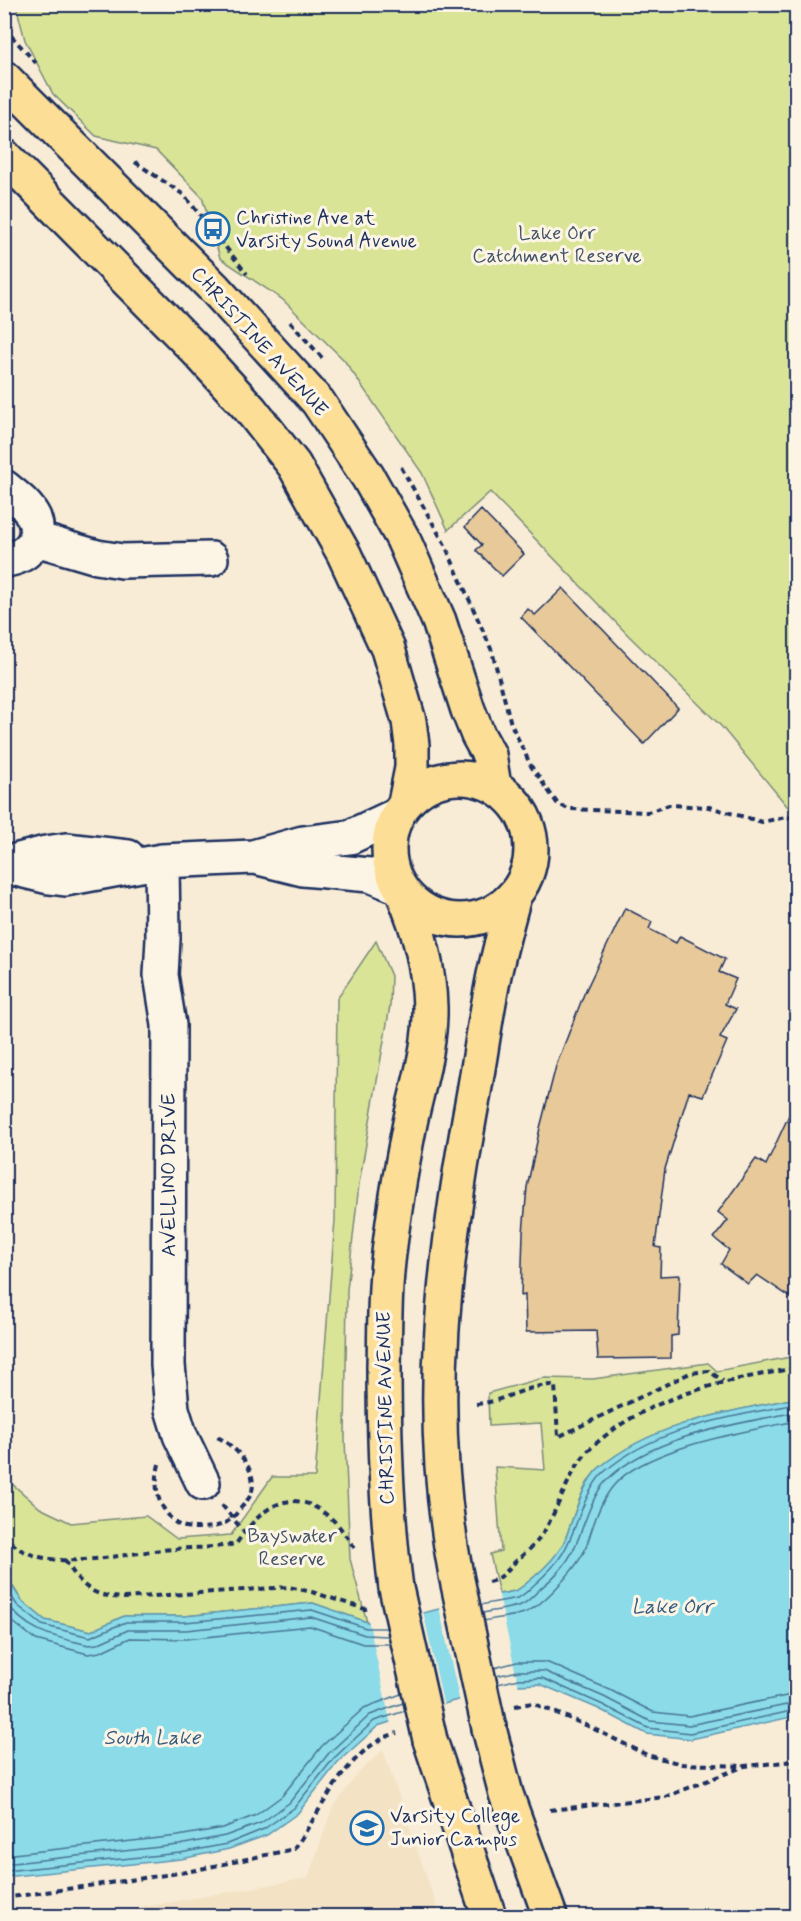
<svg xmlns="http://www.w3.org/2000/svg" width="801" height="1921" font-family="Mynerve,sans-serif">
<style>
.built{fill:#f3e2c4}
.green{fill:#d9e497;stroke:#7a8a7a;stroke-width:1.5}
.water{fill:#8bdbe8;stroke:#5e96b1;stroke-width:1.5}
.pier{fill:#f8ecd6}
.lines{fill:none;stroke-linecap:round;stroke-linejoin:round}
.shore{stroke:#487495;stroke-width:1.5}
.building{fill:#e7c99a;stroke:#1b2f5e;stroke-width:1.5}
.minor-casing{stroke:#1b2f5e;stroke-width:38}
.major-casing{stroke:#1b2f5e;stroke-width:38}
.path{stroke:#1b2f5e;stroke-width:4;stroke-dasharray:6 4.5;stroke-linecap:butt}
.minor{stroke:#fcf5e5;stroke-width:33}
.major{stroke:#fdde96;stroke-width:33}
.major-bridge-casing{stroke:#1b2f5e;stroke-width:38;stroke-linecap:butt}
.major-bridge{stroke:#fdde96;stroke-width:33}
.labels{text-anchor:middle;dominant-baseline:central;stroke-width:6;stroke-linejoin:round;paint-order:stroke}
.poi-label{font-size:20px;fill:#1b2f5e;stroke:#fcf5e5;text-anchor:start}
.park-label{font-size:20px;fill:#415369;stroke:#fcf5e5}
.street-label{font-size:20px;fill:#1b2f5e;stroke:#fcf5e5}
.water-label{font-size:21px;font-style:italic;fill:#375a80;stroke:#fcf5e5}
</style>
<rect width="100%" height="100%" fill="#f8ecd6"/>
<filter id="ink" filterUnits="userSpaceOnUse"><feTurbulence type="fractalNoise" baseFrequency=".0167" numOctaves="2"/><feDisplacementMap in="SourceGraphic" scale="12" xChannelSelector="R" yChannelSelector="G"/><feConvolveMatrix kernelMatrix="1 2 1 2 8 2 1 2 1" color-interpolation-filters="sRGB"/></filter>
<g filter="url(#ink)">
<path class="built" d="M 383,1750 L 440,1916 L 92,1916 L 308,1878 L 332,1809 L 358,1773 Z"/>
<path class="green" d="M 10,5 L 796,5 L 796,813 L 792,812 L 721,726 L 628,635 L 490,492 L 448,530 L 422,473 L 344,360 L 282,299 L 220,258 L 202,197 L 156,150 L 96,136 L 53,94 L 25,40 L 17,9 Z
M 376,941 L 391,976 L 390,1006 L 359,1184 L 347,1290 L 345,1439 L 350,1559 L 367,1622 L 313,1603 L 185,1616 L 124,1616 L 91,1631 L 45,1620 L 22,1601 L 5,1574 L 4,1477 L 40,1508 L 71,1523 L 146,1516 L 177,1539 L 231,1535 L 272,1477 L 315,1477 L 335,1220 L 337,999 Z
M 796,1356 L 796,1398 C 729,1412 654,1422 599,1468 C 581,1483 573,1521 564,1542 C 557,1556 546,1567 534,1577 C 518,1590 520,1591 499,1594 L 490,1554 L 501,1551 L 495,1467 L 545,1470 L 541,1423 L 489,1426 L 488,1393 L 543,1378 L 593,1379 L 708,1363 L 717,1371 Z"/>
<path class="water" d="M 796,1398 L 796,1716 L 691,1739 L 647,1734 L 599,1709 L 540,1684 L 519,1685 L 450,1702 L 378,1726 L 338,1762 L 298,1813 L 267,1835 L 229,1849 L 181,1859 L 5,1877 L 4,1574 L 22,1601 L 45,1620 L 91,1631 L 124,1616 L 185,1616 L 313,1603 L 367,1622 L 383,1623 L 499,1594 C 520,1591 518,1590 534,1577 C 546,1567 557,1556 564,1542 C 573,1521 582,1483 599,1468 C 654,1422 728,1412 796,1398 Z"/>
<path class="pier" d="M 498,1591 L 519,1688 L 460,1703 L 439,1607 Z
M 423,1611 L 444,1707 L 391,1725 L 368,1619 L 382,1620 Z"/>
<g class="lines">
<path class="shore" d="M 4,1585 L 17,1605 L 42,1625 L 90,1637 L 126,1622 L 185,1622 L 312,1610 L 366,1628 L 387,1628
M 4,1599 C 25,1632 54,1637 89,1645 L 97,1644 L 128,1630 L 186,1630 L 311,1617 L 365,1635 L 388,1636
M 481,1605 C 493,1602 505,1601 517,1598 C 524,1596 530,1588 535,1584 C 562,1560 567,1549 579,1516 C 584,1503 593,1482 604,1472 C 656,1427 731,1417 796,1404
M 483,1613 C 494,1610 513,1609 523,1604 C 529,1601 535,1594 540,1589 C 564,1569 573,1556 583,1526 C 589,1511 596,1489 609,1478 C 655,1435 737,1424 796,1412
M 4,1615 L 36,1640 L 88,1654 L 100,1652 L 130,1638 L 186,1639 L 310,1626 L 363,1644 L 390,1644
M 484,1621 C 497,1618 512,1617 524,1613 C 543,1606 579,1566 586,1547 C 593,1527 599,1502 614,1485 C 647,1447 748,1431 796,1421
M 494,1668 L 517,1662 L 546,1662 L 608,1689 L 653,1712 L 689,1716 L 796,1694
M 496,1676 L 518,1671 L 544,1671 L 604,1697 L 650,1721 L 689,1725 L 796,1703
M 498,1684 L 519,1679 L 542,1678 L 601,1704 L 648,1728 L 690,1733 L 796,1710
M 4,1855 L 178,1836 L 223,1828 L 256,1815 L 282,1796 L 322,1746 L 364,1708 L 401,1694
M 4,1864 L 179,1845 L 225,1836 L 261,1823 L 289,1803 L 329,1753 L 370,1715 L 403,1703
M 4,1871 L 180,1853 L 227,1844 L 264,1829 L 294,1808 L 334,1758 L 374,1721 L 405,1711"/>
</g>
<path class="building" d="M 481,510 L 524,554 L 502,576 L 476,550 L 482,545 L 465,527 Z
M 563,588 L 678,708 L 644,744 L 521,617 L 528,609 L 535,615 Z
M 625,908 L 652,922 L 649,929 L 676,943 L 680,936 L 725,959 L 719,972 L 736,979 L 725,1004 L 736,1009 L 720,1038 L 727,1041 L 703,1096 L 689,1092 L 665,1169 L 655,1247 L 661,1248 L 660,1276 L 680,1275 L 678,1335 L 671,1336 L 671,1358 L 598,1359 L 596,1331 L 526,1332 L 525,1295 L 521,1296 L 523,1233 L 527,1187 L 540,1128 L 556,1066 L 584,994 Z
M 796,1100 L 796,1301 L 757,1275 L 748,1284 L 721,1264 L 729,1250 L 714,1238 L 728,1220 L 718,1212 L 756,1159 L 766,1165 Z"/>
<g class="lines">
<g class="minor-casing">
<path id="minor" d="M 4,487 C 15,496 28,505 34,518 C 43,541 26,558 4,560
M 36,539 L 97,557 L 122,561 L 211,559
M 255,857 L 303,869 L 370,875 L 399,887
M 162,861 L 163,939 L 161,975 L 169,1025 L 168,1365 L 172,1409 L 180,1435 L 203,1483
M 4,864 L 46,853 L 66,850 L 128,857
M 4,866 L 49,877 L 65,879 L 162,861 L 253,857 L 303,843 L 350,837 L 397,815"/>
</g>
<g class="major-casing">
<path id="major" d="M 4,78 L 215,289 L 318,402 L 368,477 L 403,539 L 439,621 L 468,710 L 478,735 L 489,755 L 494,786
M 4,156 L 198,352 L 250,409 L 294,465 L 344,554 L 388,649 L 409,721 L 412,745 L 412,768 L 405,803
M389 849a71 71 0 1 1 142 0a71 71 0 1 1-142 0Z
M 456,1575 C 424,1410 444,1255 474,1092 C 481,1053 486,1014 494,975 C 500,948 507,922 514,896
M 396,1588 C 386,1514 384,1441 384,1366 C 385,1332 384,1297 388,1262 C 393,1216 401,1169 410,1123 C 418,1085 431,1047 430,1007 C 429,967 419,930 403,893
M 489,1728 L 506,1794 L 550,1916
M 430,1740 L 489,1916"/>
</g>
<path class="path" d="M 4,28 L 36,63
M 135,162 L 184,195 L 247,274
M 290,322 L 325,361
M 401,467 L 445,545 L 492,651 L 511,724 L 531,766 L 557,803 L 568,809 L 648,812 L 669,805 L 709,807 L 762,822 L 786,817 L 796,818
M 476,1404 C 504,1402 528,1384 555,1385 L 558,1437 L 690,1373 L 709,1371 L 723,1381
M 159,1464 C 155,1482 155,1497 166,1512 C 176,1527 184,1528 201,1528 C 220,1527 229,1524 240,1509 C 244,1504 249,1499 251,1494 C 260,1471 234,1444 215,1436
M 222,1505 L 244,1532
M 4,1535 C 9,1539 13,1545 18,1548 C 57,1572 119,1554 163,1550 C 189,1547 209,1549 236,1544 C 264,1503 295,1482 337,1524 C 344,1532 350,1542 356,1550
M 65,1560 C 82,1588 92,1596 124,1598 L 289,1587 L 312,1592 L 365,1609 L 369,1608
M 488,1582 C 500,1580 505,1573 513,1564 C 521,1556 532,1548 539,1539 C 558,1513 568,1470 591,1448 C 648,1395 724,1381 796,1368
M 515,1706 L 532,1703 L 588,1726 L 647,1755 L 682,1764 L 745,1766
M 550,1810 L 665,1797 L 745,1766 L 796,1761
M 4,1898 L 186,1872 L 294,1849 C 323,1809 347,1747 397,1733"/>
<use href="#minor" class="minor"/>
<use href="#major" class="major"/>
<g class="major-bridge-casing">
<path id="major-bridge" d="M 456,1575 L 489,1728
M 396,1588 L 430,1740"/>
</g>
<use href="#major-bridge" class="major-bridge"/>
</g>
</g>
<defs>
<g id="bus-ring" transform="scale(1.725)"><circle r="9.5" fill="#fcf5e5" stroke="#1f6fb2" stroke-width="1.5"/><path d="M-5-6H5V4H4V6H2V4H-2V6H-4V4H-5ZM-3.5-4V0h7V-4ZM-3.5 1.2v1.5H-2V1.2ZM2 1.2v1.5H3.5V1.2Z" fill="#1f6fb2"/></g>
<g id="school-ring" transform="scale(1.725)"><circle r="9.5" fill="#fcf5e5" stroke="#1f6fb2" stroke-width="1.5"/><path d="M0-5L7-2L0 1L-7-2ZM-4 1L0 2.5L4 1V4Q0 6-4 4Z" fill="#1f6fb2"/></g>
</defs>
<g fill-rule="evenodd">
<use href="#bus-ring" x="213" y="229"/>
<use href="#school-ring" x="367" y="1828"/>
</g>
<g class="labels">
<g class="poi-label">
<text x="236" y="218">Christine Ave at<tspan x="236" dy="23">Varsity Sound Avenue</tspan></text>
<text x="390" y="1816">Varsity College<tspan x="390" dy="23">Junior Campus</tspan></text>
</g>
<g class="park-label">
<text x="557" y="233">Lake Orr<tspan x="557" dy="23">Catchment Reserve</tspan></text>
<text x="292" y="1536">Bayswater<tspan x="292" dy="23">Reserve</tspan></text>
</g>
<g class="street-label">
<text transform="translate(259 342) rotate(48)">CHRISTINE AVENUE</text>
<text transform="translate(169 1175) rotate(-90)">AVELLINO DRIVE</text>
<text transform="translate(386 1408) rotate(-91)">CHRISTINE AVENUE</text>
</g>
<g class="water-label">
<text x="672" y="1607">Lake Orr</text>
<text x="152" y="1738">South Lake</text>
</g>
</g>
<rect width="801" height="1921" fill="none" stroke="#fcf5e5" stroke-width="24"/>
<rect x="12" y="12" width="777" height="1897" fill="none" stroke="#1b2f5e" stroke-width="2" filter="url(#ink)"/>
</svg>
